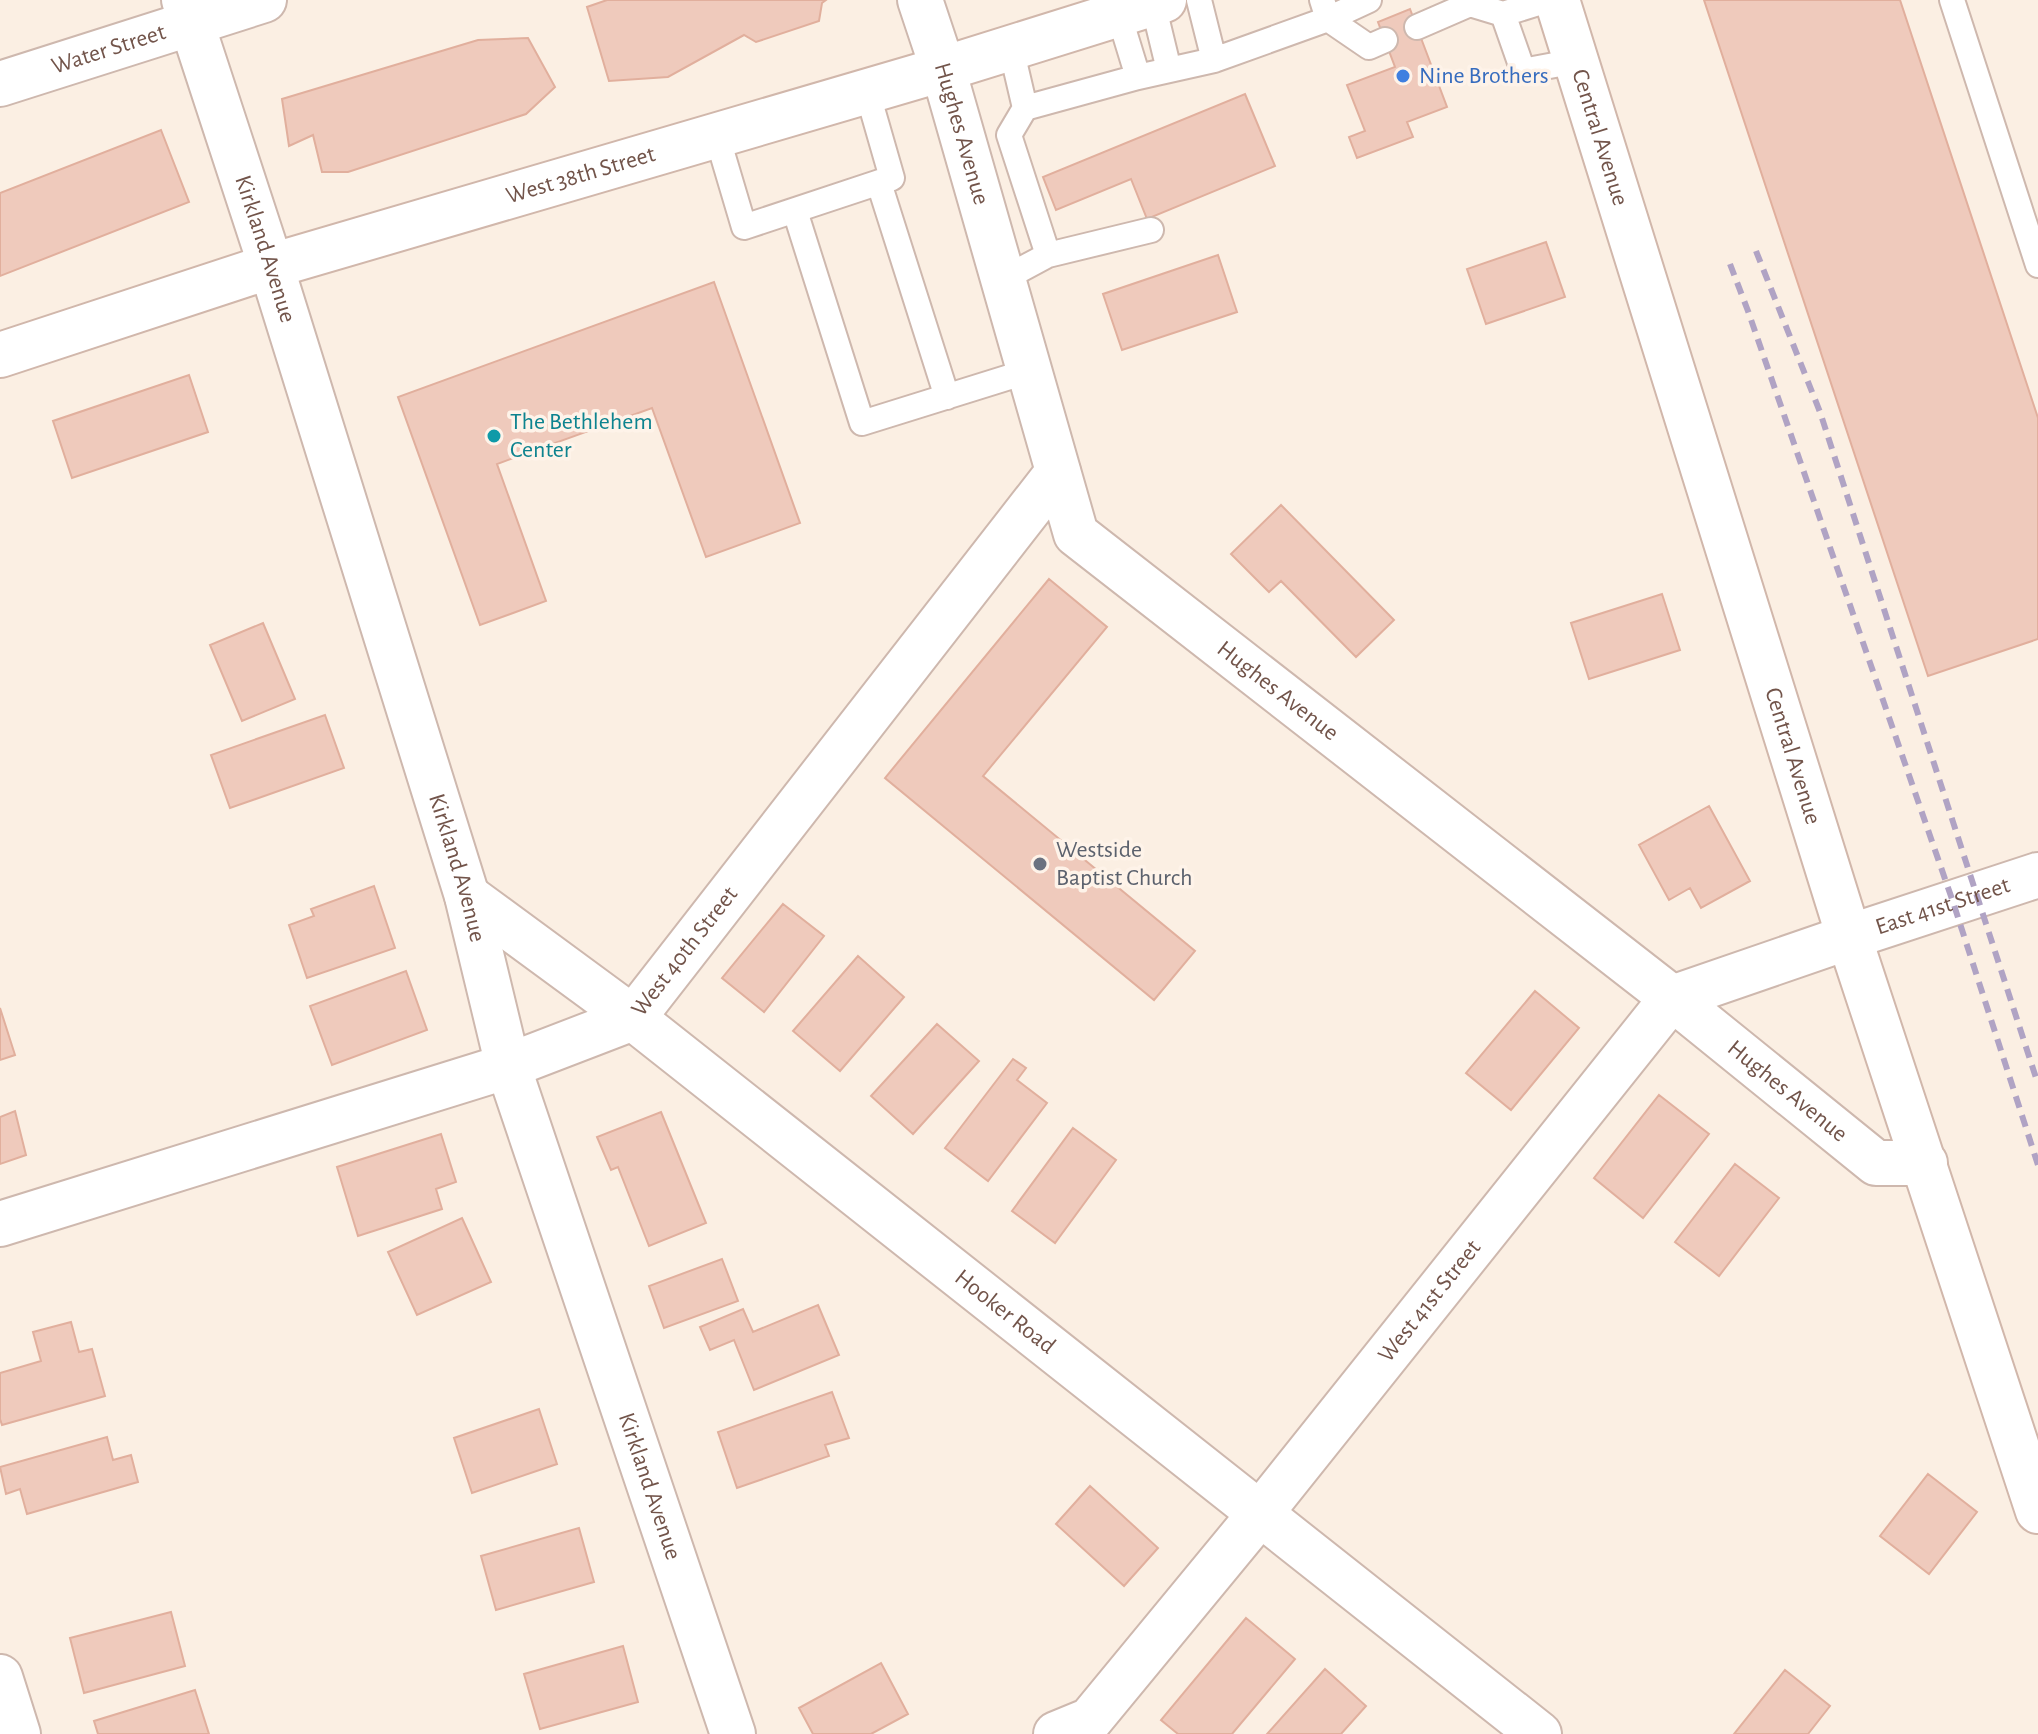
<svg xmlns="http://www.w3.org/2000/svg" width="2038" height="1734" font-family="'Alegreya Sans',sans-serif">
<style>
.building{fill:#efcabc;stroke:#e1af9d;stroke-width:2}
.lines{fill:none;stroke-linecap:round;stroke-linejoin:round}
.lane-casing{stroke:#ceb8ae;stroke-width:28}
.street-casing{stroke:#ceb8ae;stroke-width:48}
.secondary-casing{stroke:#d1b7ab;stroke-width:48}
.lane{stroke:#fff;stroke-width:24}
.street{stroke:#fff;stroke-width:44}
.secondary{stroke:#fff;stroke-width:44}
.rail{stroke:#b0a3c4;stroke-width:6;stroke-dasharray:12 8;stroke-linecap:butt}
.shop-dot{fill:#3f7fe0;stroke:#fef3e9;stroke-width:3}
.culture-dot{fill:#0f9aa8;stroke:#fef3e9;stroke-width:3}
.worship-dot{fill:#6b7280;stroke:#fef3e9;stroke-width:3}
.labels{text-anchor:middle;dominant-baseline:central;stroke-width:7;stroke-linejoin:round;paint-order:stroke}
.street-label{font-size:24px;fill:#72544a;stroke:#fef3e9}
.shop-label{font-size:24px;fill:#366cbe;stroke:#fef3e9;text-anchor:start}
.culture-label{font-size:24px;fill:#0d838f;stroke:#fef3e9;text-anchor:start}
.worship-label{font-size:24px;fill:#5b616d;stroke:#fef3e9;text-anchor:start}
</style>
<rect width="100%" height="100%" fill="#fbefe3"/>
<path class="building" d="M 607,0 L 826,0 L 822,3 L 819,21 L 756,42 L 744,35 L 668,77 L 609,81 L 587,7 Z
M 1704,0 L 1900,0 L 2038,418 L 2038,639 L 1928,676 Z
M 1410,9 L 1447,107 L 1407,122 L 1413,137 L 1357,158 L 1349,137 L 1365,131 L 1347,85 L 1395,67 L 1378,22 Z
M 528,38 L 555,87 L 526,114 L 348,172 L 322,172 L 313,135 L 289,146 L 282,99 L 478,40 Z
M 1245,94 L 1275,166 L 1147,219 L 1131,179 L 1056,210 L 1043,177 Z
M 161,130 L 189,202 L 0,276 L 0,193 Z
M 1546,242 L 1565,297 L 1486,324 L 1467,269 Z
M 1218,255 L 1237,312 L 1122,350 L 1103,294 Z
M 714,282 L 800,523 L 706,557 L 652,408 L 497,464 L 546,601 L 480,625 L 398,397 Z
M 189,375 L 208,432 L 72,478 L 53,421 Z
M 1281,505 L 1394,620 L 1356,657 L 1281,581 L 1269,592 L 1231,554 Z
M 1049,579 L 1107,627 L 983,776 L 1195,951 L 1154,1000 L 885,778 Z
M 1662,594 L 1680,650 L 1589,679 L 1571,623 Z
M 263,623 L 295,699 L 242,721 L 210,645 Z
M 325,715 L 344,768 L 230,808 L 211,755 Z
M 1709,806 L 1750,881 L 1701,908 L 1690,888 L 1669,900 L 1639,845 Z
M 374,886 L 395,948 L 307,978 L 289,925 L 314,916 L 311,909 Z
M 783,904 L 824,936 L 764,1012 L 722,978 Z
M 858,956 L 904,997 L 840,1071 L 793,1031 Z
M 406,971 L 427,1030 L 332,1065 L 310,1006 Z
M 1535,991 L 1579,1028 L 1511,1110 L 1466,1073 Z
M 0,1008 L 15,1055 L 0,1060 Z
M 937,1024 L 979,1061 L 913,1134 L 871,1096 Z
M 1013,1059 L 1026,1068 L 1017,1080 L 1047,1103 L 988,1181 L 945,1148 Z
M 1659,1095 L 1709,1134 L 1643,1218 L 1594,1178 Z
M 15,1111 L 26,1155 L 0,1164 L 0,1117 Z
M 661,1112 L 706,1223 L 649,1246 L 618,1167 L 611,1170 L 597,1137 Z
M 1073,1128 L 1116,1160 L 1055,1243 L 1012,1211 Z
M 441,1134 L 456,1182 L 436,1189 L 442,1209 L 358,1236 L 337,1167 Z
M 1735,1164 L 1779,1198 L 1719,1276 L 1675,1242 Z
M 462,1218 L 491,1282 L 417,1315 L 388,1252 Z
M 722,1259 L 738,1301 L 664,1328 L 649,1286 Z
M 818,1305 L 839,1355 L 754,1390 L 734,1340 L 710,1350 L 700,1327 L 743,1309 L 753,1332 Z
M 71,1322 L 79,1352 L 92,1349 L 105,1396 L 2,1425 L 0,1419 L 0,1373 L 41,1361 L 33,1332 Z
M 832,1392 L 849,1438 L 825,1445 L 829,1456 L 737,1488 L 718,1432 Z
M 539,1409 L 557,1464 L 472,1493 L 454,1438 Z
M 107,1437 L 113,1460 L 131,1455 L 138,1482 L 27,1514 L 20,1489 L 6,1494 L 0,1467 Z
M 1928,1474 L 1977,1512 L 1929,1574 L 1880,1536 Z
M 1090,1486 L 1158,1548 L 1124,1586 L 1056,1524 Z
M 579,1528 L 594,1582 L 496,1610 L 481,1556 Z
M 171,1612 L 185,1666 L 84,1693 L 70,1638 Z
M 1246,1618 L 1295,1659 L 1232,1734 L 1178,1734 L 1161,1720 Z
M 623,1646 L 638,1702 L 540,1729 L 524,1674 Z
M 881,1663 L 908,1714 L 871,1734 L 813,1734 L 799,1708 Z
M 1325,1669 L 1366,1706 L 1341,1734 L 1267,1734 Z
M 1785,1670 L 1830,1706 L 1808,1734 L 1734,1734 Z
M 195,1690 L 209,1734 L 98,1734 L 94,1721 Z"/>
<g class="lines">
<g class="lane-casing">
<path id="lane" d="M 1199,0 L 1214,60
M 1322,0 L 1328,19 L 1369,47 L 1385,40
M 1469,0 L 1470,4 L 1503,14 L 1523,71 L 1576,61
M 1952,0 L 2038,265
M 1153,4 L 1169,70
M 1503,14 L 1548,0
M 1119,15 L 1138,77
M 1417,27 L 1470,4
M 1011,48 L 1025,108
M 717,136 L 744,227 L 892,178 L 867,91
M 879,183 L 947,397
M 795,211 L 862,423 L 1029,371
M 1048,255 L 1151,230
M 1003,279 L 1048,255 L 1009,135 L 1025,108 L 1138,77 L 1214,60 L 1328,19 L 1369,0"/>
</g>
<g class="street-casing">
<g id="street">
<path id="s1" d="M 184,0 L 271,266 L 467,896 L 508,1066 L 733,1734"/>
<path id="s2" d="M 920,0 L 943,69 L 1076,534 L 1672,998 L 1876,1163 L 1925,1163"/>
<path id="s3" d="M 0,84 L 264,0"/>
<path id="s4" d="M 467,896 L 633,1018 L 1539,1734"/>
<path id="s5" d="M 0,1224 L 508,1066 L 633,1018 L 1058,472"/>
<path d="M 0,1677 L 18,1734"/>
<path id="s6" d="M 1056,1734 L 1090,1720 L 1259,1515 L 1672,998 L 1849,937 L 2038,875"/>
</g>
</g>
<g class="secondary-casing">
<g id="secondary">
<path id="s7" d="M 1557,0 L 1849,937 L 2038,1511"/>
<path id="s8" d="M 0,355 L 271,266 L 943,69 L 1164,0"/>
</g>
</g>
<use href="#lane" class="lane"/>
<use href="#street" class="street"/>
<use href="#secondary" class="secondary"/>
<path class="rail" d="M 1756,251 L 1820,412 L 2038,1084
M 1730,264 L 1748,311 L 1953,902 L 2038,1165"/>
</g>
<circle class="shop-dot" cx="1403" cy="76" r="8"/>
<circle class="culture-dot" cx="494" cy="436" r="8"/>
<circle class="worship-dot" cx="1040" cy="864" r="8"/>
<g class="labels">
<g class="street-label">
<text stroke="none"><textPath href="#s3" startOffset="114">Water Street</textPath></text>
<text stroke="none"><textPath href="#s2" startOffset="140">Hughes Avenue</textPath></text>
<text stroke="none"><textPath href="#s7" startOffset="144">Central Avenue</textPath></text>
<text stroke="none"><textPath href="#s8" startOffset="608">West 38th Street</textPath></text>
<text stroke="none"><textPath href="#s1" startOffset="262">Kirkland Avenue</textPath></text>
<text stroke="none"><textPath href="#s2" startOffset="812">Hughes Avenue</textPath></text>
<text stroke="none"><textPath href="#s7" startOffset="792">Central Avenue</textPath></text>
<text stroke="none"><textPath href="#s1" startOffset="910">Kirkland Avenue</textPath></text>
<text stroke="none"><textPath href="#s6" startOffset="1250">East 41st Street</textPath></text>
<text stroke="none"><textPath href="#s5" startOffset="750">West 40th Street</textPath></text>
<text stroke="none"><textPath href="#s2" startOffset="1460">Hughes Avenue</textPath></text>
<text stroke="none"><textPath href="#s6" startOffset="576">West 41st Street</textPath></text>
<text stroke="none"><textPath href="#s4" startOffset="680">Hooker Road</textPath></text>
<text stroke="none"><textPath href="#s1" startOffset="1558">Kirkland Avenue</textPath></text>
</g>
<g class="shop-label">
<text x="1419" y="76">Nine Brothers</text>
</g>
<g class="culture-label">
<text x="510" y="422">The Bethlehem<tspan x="510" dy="28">Center</tspan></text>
</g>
<g class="worship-label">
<text x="1056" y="850">Westside<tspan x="1056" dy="28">Baptist Church</tspan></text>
</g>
</g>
</svg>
